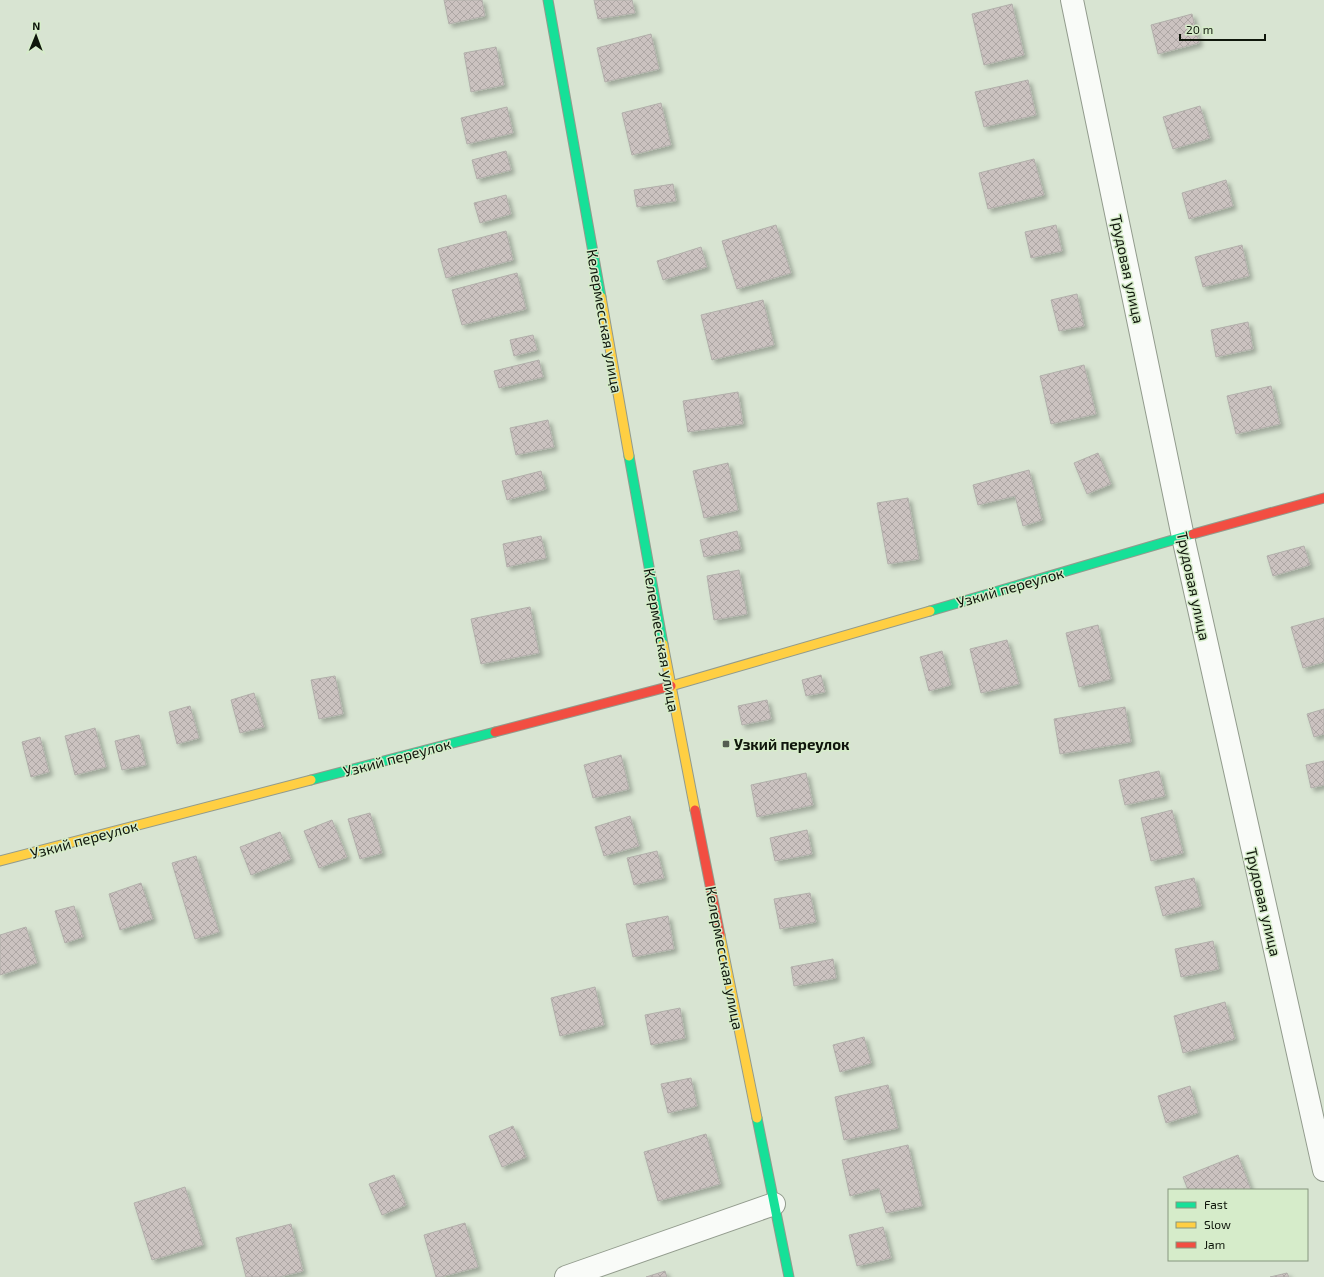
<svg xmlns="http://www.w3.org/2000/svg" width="1324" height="1277" font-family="'Exo 2',sans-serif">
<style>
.building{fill:url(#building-cross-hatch);stroke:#b1afaa;filter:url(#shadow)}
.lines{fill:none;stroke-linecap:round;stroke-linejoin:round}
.street-casing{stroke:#929b8d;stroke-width:24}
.fast-casing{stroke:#929b8d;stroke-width:11}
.slow-casing{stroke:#929b8d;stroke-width:11}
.jam-casing{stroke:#929b8d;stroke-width:11}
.street{stroke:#f9fbf8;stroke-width:22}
.fast{stroke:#16e098;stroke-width:9}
.slow{stroke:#ffcf43;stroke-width:9}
.jam{stroke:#f24e42;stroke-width:9}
.poi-dot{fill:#555e51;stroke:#d6ecca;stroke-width:1.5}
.labels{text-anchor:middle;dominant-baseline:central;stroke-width:3;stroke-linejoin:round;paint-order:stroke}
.street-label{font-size:15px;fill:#0f160b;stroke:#d6ecca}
.poi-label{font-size:15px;font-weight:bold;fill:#0f160b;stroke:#d6ecca;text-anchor:start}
</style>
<defs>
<pattern id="building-cross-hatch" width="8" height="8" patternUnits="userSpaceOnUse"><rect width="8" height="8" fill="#cbc2c0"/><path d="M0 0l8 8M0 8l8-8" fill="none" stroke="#ada6a4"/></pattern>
<filter id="shadow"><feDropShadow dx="3.5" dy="3.5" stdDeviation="2" flood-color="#0004"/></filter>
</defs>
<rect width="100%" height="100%" fill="#d8e4d2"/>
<path class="building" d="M 444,0 L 482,0 L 485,16 L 449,24 Z
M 594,0 L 632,0 L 635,13 L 598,19 Z
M 1012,4 L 1024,55 L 984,65 L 972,14 Z
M 1192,14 L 1199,43 L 1158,54 L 1151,25 Z
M 651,34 L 659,69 L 605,82 L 597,48 Z
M 496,47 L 504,85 L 471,92 L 464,53 Z
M 1028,80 L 1036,115 L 984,127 L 975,92 Z
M 661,103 L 671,145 L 632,155 L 622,113 Z
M 1200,106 L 1210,138 L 1173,149 L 1163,117 Z
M 507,107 L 513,133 L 467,144 L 461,118 Z
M 506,151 L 511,170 L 477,179 L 472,160 Z
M 1034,159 L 1044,195 L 988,209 L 979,173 Z
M 1226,180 L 1233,206 L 1189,219 L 1182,193 Z
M 673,184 L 676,201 L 637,207 L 634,190 Z
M 506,195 L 511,214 L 480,223 L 474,203 Z
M 776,225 L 791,273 L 737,289 L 722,241 Z
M 1056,225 L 1062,251 L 1031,258 L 1025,232 Z
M 506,231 L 513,260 L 446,278 L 438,249 Z
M 1242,245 L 1249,276 L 1203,287 L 1195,257 Z
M 701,247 L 707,267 L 663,280 L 657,261 Z
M 517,273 L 526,309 L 462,325 L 452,290 Z
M 1077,294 L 1084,326 L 1059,331 L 1051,300 Z
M 763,300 L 774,345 L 712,360 L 701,315 Z
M 1248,322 L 1253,349 L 1216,357 L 1211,330 Z
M 533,335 L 537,350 L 514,356 L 510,340 Z
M 539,360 L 543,377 L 499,388 L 494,371 Z
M 1084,365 L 1096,414 L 1051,424 L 1040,376 Z
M 1271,386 L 1280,424 L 1236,434 L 1227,396 Z
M 738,392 L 743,424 L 688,432 L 683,401 Z
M 548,420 L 554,447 L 516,455 L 510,428 Z
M 1098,453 L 1111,484 L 1087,494 L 1074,463 Z
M 728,463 L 738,510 L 704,518 L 693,471 Z
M 1029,470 L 1042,520 L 1023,526 L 1015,496 L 978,505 L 973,485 Z
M 541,471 L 546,489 L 507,500 L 502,481 Z
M 908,498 L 919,559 L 888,564 L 877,503 Z
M 737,531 L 741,549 L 704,557 L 700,540 Z
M 541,536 L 546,558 L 507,567 L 503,544 Z
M 1304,546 L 1310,565 L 1273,576 L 1267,556 Z
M 739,570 L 747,614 L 714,620 L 707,576 Z
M 530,607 L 539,653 L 481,664 L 471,619 Z
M 1324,618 L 1324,662 L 1303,668 L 1291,627 Z
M 1098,625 L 1111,679 L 1079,687 L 1066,633 Z
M 1007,640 L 1019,684 L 981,693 L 970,649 Z
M 942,651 L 951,685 L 929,691 L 920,657 Z
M 821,675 L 825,692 L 806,696 L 802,680 Z
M 335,676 L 343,714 L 319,719 L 311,680 Z
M 254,693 L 264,727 L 240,733 L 231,700 Z
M 767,700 L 771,719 L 742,725 L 738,706 Z
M 190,706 L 199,738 L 177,744 L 169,712 Z
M 1125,707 L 1131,742 L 1060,754 L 1054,719 Z
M 1324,709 L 1324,734 L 1314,737 L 1307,714 Z
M 95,728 L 106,767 L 75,775 L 65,736 Z
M 139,735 L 146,765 L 122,770 L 115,741 Z
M 40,737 L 49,772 L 31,777 L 22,742 Z
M 621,755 L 629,789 L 593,798 L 584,765 Z
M 1324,761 L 1324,785 L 1311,788 L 1306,765 Z
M 1159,771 L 1165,796 L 1125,805 L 1119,780 Z
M 806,773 L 813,805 L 757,817 L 751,785 Z
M 1172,810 L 1183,853 L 1151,861 L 1141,818 Z
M 370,813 L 382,853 L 360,859 L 348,819 Z
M 630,816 L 639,846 L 604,856 L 595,827 Z
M 332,820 L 347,857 L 319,868 L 304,831 Z
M 807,830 L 812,854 L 775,861 L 770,838 Z
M 280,832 L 291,859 L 251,875 L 240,847 Z
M 657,851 L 664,878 L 634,885 L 627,858 Z
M 196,856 L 219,932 L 195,939 L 172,863 Z
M 1194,878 L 1201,906 L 1163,916 L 1155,887 Z
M 141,883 L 153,919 L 120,930 L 109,894 Z
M 810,893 L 816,922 L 780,929 L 774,899 Z
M 74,906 L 83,937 L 65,943 L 55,911 Z
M 668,916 L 674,949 L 633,957 L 626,924 Z
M 26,927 L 37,963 L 0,975 L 0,935 Z
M 1213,941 L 1219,969 L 1181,977 L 1175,949 Z
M 833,959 L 836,978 L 794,986 L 791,967 Z
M 595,987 L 604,1025 L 560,1036 L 551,998 Z
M 1225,1002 L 1235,1039 L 1183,1053 L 1174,1016 Z
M 680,1008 L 685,1038 L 651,1045 L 645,1015 Z
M 864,1037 L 871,1063 L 840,1072 L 833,1045 Z
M 691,1078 L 697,1106 L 668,1113 L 661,1084 Z
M 888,1085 L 898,1128 L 844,1140 L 835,1097 Z
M 1190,1086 L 1198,1113 L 1166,1123 L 1158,1096 Z
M 513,1126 L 526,1157 L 502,1167 L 489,1136 Z
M 706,1134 L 720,1184 L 658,1201 L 644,1152 Z
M 908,1145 L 922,1206 L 886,1213 L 879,1188 L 850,1196 L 842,1160 Z
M 1238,1155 L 1251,1190 L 1188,1190 L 1183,1177 Z
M 394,1175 L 406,1205 L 382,1215 L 369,1184 Z
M 185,1187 L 203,1245 L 152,1260 L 134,1203 Z
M 465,1223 L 478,1267 L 441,1277 L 436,1277 L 424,1235 Z
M 291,1224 L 303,1271 L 279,1277 L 246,1277 L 236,1238 Z
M 883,1227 L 891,1258 L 857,1266 L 849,1235 Z
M 665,1271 L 667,1277 L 646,1277 Z
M 1287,1273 L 1289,1277 L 1270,1277 Z"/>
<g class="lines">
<g class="street-casing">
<path id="street" d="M 1072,0 L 1183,537 L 1324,1170
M 566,1277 L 774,1204"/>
</g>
<g class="fast-casing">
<path id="fast" d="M 548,0 L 601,297
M 629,456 L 663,644
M 930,611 L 1193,534
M 311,780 L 495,732
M 757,1118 L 789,1277"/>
</g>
<g class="slow-casing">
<path id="slow" d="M 601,297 L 629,456
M 663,644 L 695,810
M 671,686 L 930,611
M 0,861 L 311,780
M 720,935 L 757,1118"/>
</g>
<g class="jam-casing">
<path id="jam" d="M 1193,534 L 1324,498
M 495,732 L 671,686
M 695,810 L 720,935"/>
</g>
<use href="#street" class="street"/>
<use href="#fast" class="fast"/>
<use href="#slow" class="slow"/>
<use href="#jam" class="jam"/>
</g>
<rect class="poi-dot" x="722" y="740" width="8" height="8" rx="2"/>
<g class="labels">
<g class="street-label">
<text transform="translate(1128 269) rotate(78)">Трудовая улица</text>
<text transform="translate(605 321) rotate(80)">Келермесская улица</text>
<text transform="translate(1194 586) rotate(78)">Трудовая улица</text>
<text transform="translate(1010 587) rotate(-16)">Узкий переулок</text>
<text transform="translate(662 640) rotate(80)">Келермесская улица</text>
<text transform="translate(397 757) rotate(-15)">Узкий переулок</text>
<text transform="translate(84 839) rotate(-15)">Узкий переулок</text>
<text transform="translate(1264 902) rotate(77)">Трудовая улица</text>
<text transform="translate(725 958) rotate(79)">Келермесская улица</text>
</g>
<g class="poi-label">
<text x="734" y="744">Узкий переулок</text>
</g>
</g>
<rect x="1168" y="1189" width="140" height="72" fill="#d6ecca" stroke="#86967e"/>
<rect x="1176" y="1202" width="20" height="6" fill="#16e098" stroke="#86967e"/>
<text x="1204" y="1209" font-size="12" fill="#0f160b">Fast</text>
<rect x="1176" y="1222" width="20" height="6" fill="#ffcf43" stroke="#86967e"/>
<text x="1204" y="1229" font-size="12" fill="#0f160b">Slow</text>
<rect x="1176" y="1242" width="20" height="6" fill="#f24e42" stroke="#86967e"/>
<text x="1204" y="1249" font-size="12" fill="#0f160b">Jam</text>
<g transform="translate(36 36) rotate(1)" stroke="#d6ecca" stroke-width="3" paint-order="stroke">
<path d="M0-3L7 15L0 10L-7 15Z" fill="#0f160b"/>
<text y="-6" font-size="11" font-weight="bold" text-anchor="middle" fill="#0f160b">N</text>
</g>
<path d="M1180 34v6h85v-6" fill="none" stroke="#0f160b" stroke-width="2"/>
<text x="1186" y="34" font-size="12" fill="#0f160b" stroke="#d6ecca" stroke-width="3" paint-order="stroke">20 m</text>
</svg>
